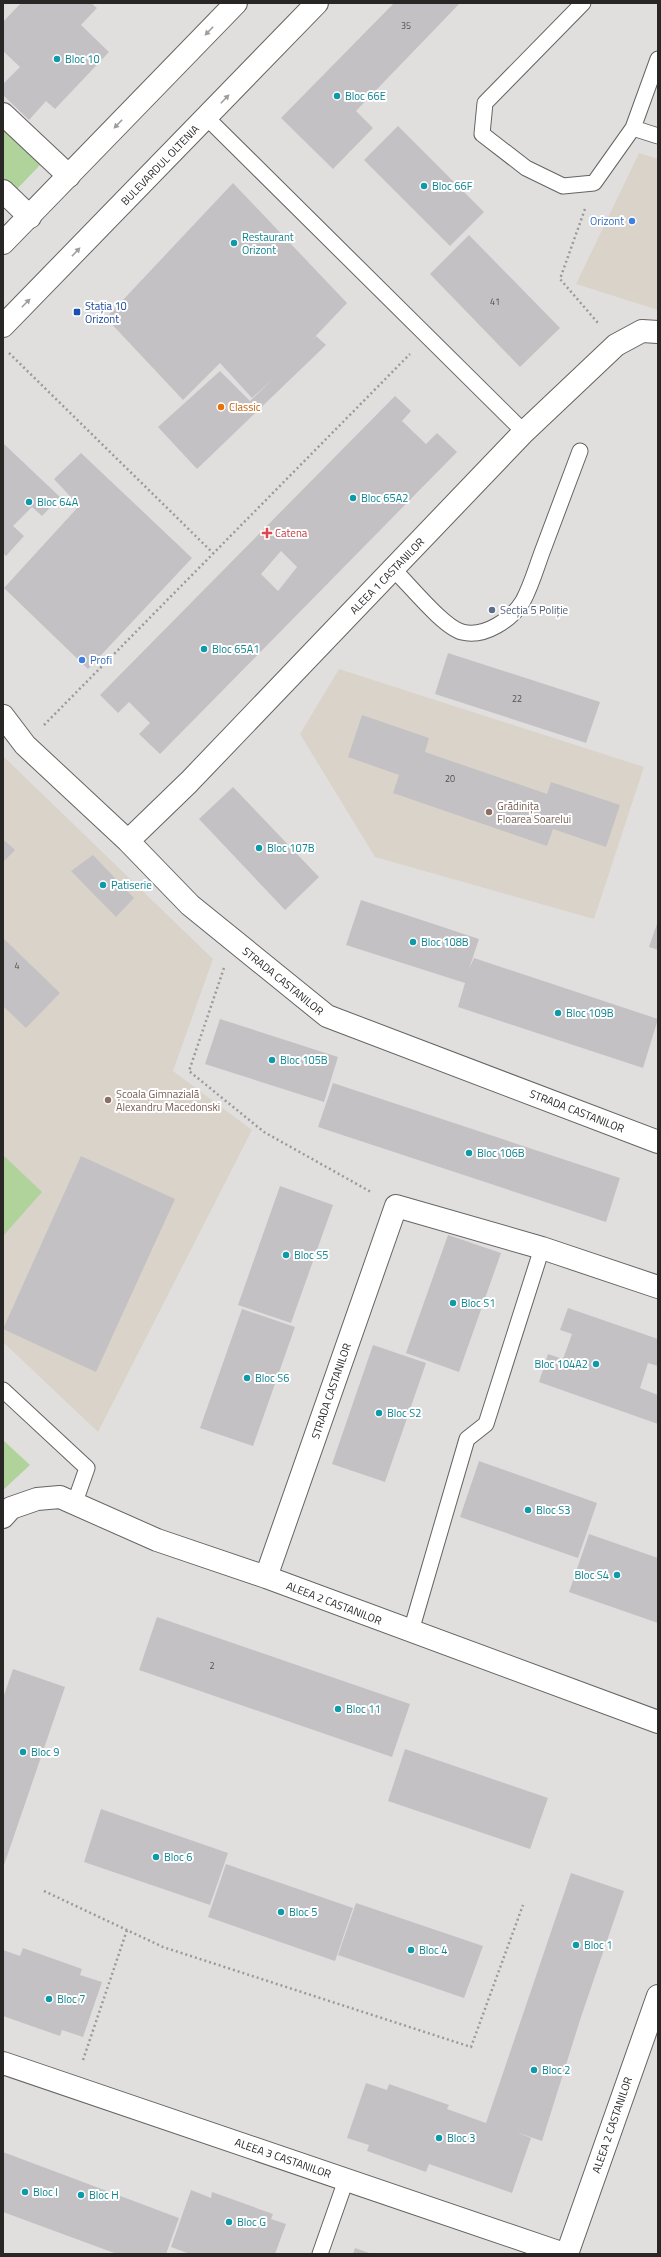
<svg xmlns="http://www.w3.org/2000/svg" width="661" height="2257" font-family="'Titillium Web',sans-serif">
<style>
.built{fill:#dad3ca}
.green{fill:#afd39b}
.building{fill:#c4c1c4;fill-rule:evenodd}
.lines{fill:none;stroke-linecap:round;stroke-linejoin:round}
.lane-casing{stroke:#656462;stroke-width:17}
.street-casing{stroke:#656462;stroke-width:24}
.secondary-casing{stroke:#656462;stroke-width:24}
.path{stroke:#9c9a99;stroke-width:2.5;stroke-dasharray:2 3;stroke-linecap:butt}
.lane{stroke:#fff;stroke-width:15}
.street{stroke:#fff;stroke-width:22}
.secondary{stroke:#fff;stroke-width:22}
.oneway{fill:#9e9e9d}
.culture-dot{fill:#0f9aa8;stroke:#fff;stroke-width:1.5}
.shop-dot{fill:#3f7fe0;stroke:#fff;stroke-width:1.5}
.transit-dot{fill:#1a4fb4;stroke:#fff;stroke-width:1.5}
.food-dot{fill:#e8710a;stroke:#fff;stroke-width:1.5}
.health-dot{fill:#e0444e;stroke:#fff;stroke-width:1.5}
.service-dot{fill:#5c6f8a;stroke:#fff;stroke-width:1.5}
.education-dot{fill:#8d6e63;stroke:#fff;stroke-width:1.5}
.labels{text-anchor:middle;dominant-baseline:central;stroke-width:4;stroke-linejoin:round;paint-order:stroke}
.number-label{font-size:9px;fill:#4f4e4e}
.culture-label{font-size:11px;fill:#0d838f;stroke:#fff;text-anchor:start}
.street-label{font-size:11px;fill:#282726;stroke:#fff}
.shop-label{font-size:11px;fill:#366cbe;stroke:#fff;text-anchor:end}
.transit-label{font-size:11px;fill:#164399;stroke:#fff;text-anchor:start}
.food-label{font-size:11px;fill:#c56008;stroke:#fff;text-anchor:start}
.health-label{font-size:11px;fill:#be3a42;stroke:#fff;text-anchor:start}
.service-label{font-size:11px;fill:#4e5e75;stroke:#fff;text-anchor:start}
.education-label{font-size:11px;fill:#785e54;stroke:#fff;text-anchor:start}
</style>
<rect width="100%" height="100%" fill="#e1dfdd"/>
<path class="built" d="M 639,153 L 658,159 L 658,310 L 576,284 Z
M 339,669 L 644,767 L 594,919 L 375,857 L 300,734 Z
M 3,756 L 213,959 L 173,1071 L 252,1130 L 98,1432 L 3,1342 Z"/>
<path class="green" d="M 3,128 L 41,164 L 16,190 L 3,178 Z
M 3,1155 L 42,1192 L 3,1236 Z
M 3,1440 L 30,1465 L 3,1490 Z"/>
<path class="building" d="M 21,3 L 91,3 L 97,8 L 81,25 L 109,52 L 55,109 L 46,101 L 29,120 L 3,95 L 3,84 L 20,67 L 3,51 L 3,22 Z
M 394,3 L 460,3 L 356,111 L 373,128 L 333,169 L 281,118 Z
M 398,126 L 484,212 L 450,246 L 364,160 Z
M 233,183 L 347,303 L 311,341 L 316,336 L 326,345 L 197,469 L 158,427 L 220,371 L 250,401 L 274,378 L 252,398 L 220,363 L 183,400 L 106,318 Z
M 469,235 L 560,328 L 520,367 L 430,274 Z
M 395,396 L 411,411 L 402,421 L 426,444 L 437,433 L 457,452 L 160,754 L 139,734 L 150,723 L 129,702 L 118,713 L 100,695 ZM 281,551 L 297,567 L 278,591 L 261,574 Z
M 3,443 L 60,497 L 42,516 L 32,507 L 13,526 L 24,536 L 6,556 L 3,553 Z
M 81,453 L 192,558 L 88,669 L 4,588 L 79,506 L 54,479 Z
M 448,653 L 600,702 L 586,743 L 435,694 Z
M 362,715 L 429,738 L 425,752 L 547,794 L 551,782 L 620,805 L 606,847 L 553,829 L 547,846 L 393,793 L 399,775 L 348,757 Z
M 233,787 L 319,877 L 285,910 L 199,819 Z
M 3,839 L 15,850 L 3,862 Z
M 93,855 L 134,898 L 116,917 L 71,871 Z
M 361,900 L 479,939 L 469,969 L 474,958 L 658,1019 L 643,1068 L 458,1007 L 465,983 L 346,945 Z
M 658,921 L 658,950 L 649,947 Z
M 3,938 L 60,993 L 26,1028 L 3,1006 Z
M 220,1019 L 338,1057 L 324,1102 L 205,1064 Z
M 333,1083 L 620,1178 L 606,1222 L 318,1127 Z
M 81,1156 L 175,1199 L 96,1372 L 3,1329 Z
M 280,1186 L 333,1205 L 291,1323 L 238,1305 Z
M 448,1235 L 501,1253 L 459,1372 L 406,1353 Z
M 568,1308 L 658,1339 L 658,1366 L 648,1363 L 640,1388 L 658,1395 L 658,1424 L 539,1382 L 548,1354 L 563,1359 L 572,1334 L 560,1330 Z
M 242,1309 L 295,1327 L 253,1446 L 200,1428 Z
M 373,1345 L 426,1363 L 385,1482 L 332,1464 Z
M 479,1461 L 597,1503 L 578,1558 L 460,1517 Z
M 589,1534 L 658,1558 L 658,1623 L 569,1592 Z
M 157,1617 L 410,1704 L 392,1757 L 139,1670 Z
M 13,1669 L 65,1687 L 3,1868 L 3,1698 Z
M 405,1749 L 548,1798 L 530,1849 L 388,1801 Z
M 101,1809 L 228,1853 L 210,1905 L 84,1862 Z
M 226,1864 L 353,1908 L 335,1961 L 208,1917 Z
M 571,1873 L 624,1891 L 581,2017 L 542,2141 L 516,2132 L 531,2138 L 512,2193 L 429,2164 L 426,2172 L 367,2151 L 369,2145 L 347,2138 L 366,2083 L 387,2090 L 389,2084 L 449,2105 L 447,2109 L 486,2123 Z
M 356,1903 L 483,1946 L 464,1998 L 338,1955 Z
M 23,1948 L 82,1969 L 80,1975 L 102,1982 L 83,2037 L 62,2030 L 60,2036 L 3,2016 L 3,1950 L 20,1956 Z
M 3,2152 L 179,2218 L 166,2254 L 117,2254 L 3,2212 Z
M 191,2190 L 211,2198 L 212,2192 L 273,2214 L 271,2219 L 286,2224 L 275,2254 L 190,2254 L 171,2247 Z
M 355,2248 L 372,2254 L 353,2254 Z"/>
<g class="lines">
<g class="lane-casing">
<path id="lane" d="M 583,3 L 485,103 L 482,134 L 526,168 L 563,186 L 594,183 L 633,128 L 658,59
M 206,117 L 524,432
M 633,128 L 658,136
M 393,569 C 409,584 443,627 462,632 C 485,638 512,619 523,601 C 532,584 537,565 544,547 C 556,515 568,483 580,451
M 3,1390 L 87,1468 L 75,1502
M 411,1631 L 467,1439 L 486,1424 L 542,1248
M 320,2254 L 346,2180"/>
</g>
<g class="street-casing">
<path id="street" d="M 3,114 L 69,176
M 3,191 L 30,217
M 3,716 L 25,745 L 128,841 L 190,905 L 327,1016 L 658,1142
M 128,841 L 189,782 L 524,432 L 616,345 L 642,331 L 658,332
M 3,1517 L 11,1508 L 37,1499 L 60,1497 L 157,1540 L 266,1577 L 658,1722
M 266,1577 L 396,1206 L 542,1248 L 658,1287
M 3,2063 L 564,2254
M 567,2254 L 658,1996"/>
</g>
<g class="secondary-casing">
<path id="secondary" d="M 3,243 L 236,3
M 3,326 L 317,3"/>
</g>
<path class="path" d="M 585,209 L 560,279 L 598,323
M 9,353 L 213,553
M 44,725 L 410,354
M 224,968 L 189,1071 L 264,1132 L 371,1192
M 44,1891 L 163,1947 L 471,2047 L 523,1905
M 83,2060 L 127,1930"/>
<use href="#lane" class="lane"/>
<use href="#street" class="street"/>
<use href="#secondary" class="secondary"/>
</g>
<defs><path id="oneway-solid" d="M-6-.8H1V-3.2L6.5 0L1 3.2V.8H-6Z"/></defs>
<g class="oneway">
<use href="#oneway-solid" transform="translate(209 31) rotate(134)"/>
<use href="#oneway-solid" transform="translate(225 99) rotate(-46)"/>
<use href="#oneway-solid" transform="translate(118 124) rotate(134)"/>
<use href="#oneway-solid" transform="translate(76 252) rotate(-46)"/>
<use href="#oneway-solid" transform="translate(26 303) rotate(-45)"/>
</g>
<g class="culture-dot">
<circle cx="57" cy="59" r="4"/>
<circle cx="337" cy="96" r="4"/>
<circle cx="424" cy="186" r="4"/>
<circle cx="234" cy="243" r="4"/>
<circle cx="353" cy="498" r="4"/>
<circle cx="29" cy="502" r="4"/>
<circle cx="204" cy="649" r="4"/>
<circle cx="259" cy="848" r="4"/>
<circle cx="103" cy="885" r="4"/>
<circle cx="413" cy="942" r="4"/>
<circle cx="558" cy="1013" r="4"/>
<circle cx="272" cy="1060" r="4"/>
<circle cx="469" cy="1153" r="4"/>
<circle cx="286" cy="1255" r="4"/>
<circle cx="453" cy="1303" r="4"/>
<circle cx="596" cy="1364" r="4"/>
<circle cx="247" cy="1378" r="4"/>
<circle cx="379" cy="1413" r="4"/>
<circle cx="528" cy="1510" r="4"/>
<circle cx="617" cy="1575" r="4"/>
<circle cx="338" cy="1709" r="4"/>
<circle cx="23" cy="1752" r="4"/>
<circle cx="156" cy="1857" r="4"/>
<circle cx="281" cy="1912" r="4"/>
<circle cx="576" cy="1945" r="4"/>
<circle cx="411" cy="1950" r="4"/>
<circle cx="49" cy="1999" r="4"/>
<circle cx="534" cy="2070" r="4"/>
<circle cx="439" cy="2138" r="4"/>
<circle cx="25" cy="2192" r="4"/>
<circle cx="81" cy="2195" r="4"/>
<circle cx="229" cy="2222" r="4"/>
</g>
<g class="shop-dot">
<circle cx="632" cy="221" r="4"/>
<circle cx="82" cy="660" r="4"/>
</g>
<rect class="transit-dot" x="73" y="308" width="8" height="8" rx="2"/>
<circle class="food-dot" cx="221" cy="407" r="4"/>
<path class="health-dot" d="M265 527h4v4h4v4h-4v4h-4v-4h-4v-4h4z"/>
<circle class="service-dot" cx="492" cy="610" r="4"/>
<g class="education-dot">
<circle cx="489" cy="812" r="4"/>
<circle cx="108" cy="1100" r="4"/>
</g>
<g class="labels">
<g class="number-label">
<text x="406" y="25">35</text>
<text x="495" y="301">41</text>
<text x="517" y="698">22</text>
<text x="450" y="778">20</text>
<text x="17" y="965">4</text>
<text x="212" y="1665">2</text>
</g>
<g class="culture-label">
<text x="65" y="59">Bloc 10</text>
<text x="345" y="96">Bloc 66E</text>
<text x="432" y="186">Bloc 66F</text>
<text x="242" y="237">Restaurant<tspan x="242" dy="13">Orizont</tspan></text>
<text x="361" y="498">Bloc 65A2</text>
<text x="37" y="502">Bloc 64A</text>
<text x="212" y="649">Bloc 65A1</text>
<text x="267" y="848">Bloc 107B</text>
<text x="111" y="885">Patiserie</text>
<text x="421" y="942">Bloc 108B</text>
<text x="566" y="1013">Bloc 109B</text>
<text x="280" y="1060">Bloc 105B</text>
<text x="477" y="1153">Bloc 106B</text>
<text x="294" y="1255">Bloc S5</text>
<text x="461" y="1303">Bloc S1</text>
<text x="588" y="1364" text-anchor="end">Bloc 104A2</text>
<text x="255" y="1378">Bloc S6</text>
<text x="387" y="1413">Bloc S2</text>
<text x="536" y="1510">Bloc S3</text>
<text x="609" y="1575" text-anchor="end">Bloc S4</text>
<text x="346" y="1709">Bloc 11</text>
<text x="31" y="1752">Bloc 9</text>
<text x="164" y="1857">Bloc 6</text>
<text x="289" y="1912">Bloc 5</text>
<text x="584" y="1945">Bloc 1</text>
<text x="419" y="1950">Bloc 4</text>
<text x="57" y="1999">Bloc 7</text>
<text x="542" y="2070">Bloc 2</text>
<text x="447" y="2138">Bloc 3</text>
<text x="33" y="2192">Bloc I</text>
<text x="89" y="2195">Bloc H</text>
<text x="237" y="2222">Bloc G</text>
</g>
<g class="street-label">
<text transform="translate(160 165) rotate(-46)">BULEVARDUL OLTENIA</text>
<text transform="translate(387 576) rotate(-46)">ALEEA 1 CASTANILOR</text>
<text transform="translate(283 981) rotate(39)">STRADA CASTANILOR</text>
<text transform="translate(577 1111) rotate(21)">STRADA CASTANILOR</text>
<text transform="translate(331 1391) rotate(-71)">STRADA CASTANILOR</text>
<text transform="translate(334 1603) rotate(21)">ALEEA 2 CASTANILOR</text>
<text transform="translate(612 2125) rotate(-71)">ALEEA 2 CASTANILOR</text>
<text transform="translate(283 2158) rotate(19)">ALEEA 3 CASTANILOR</text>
</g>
<g class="shop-label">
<text x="624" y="221">Orizont</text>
<text x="90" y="660" text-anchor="start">Profi</text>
</g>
<g class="transit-label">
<text x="85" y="306">Stația 10<tspan x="85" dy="13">Orizont</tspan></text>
</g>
<g class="food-label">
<text x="229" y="407">Classic</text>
</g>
<g class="health-label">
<text x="275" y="533">Catena</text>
</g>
<g class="service-label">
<text x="500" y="610">Secția 5 Poliție</text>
</g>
<g class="education-label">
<text x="497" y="806">Grădinița<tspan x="497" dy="13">Floarea Soarelui</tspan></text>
<text x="116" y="1094">Școala Gimnazială<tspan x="116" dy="13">Alexandru Macedonski</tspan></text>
</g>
</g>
<rect width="661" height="2257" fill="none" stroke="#282726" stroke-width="8"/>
</svg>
